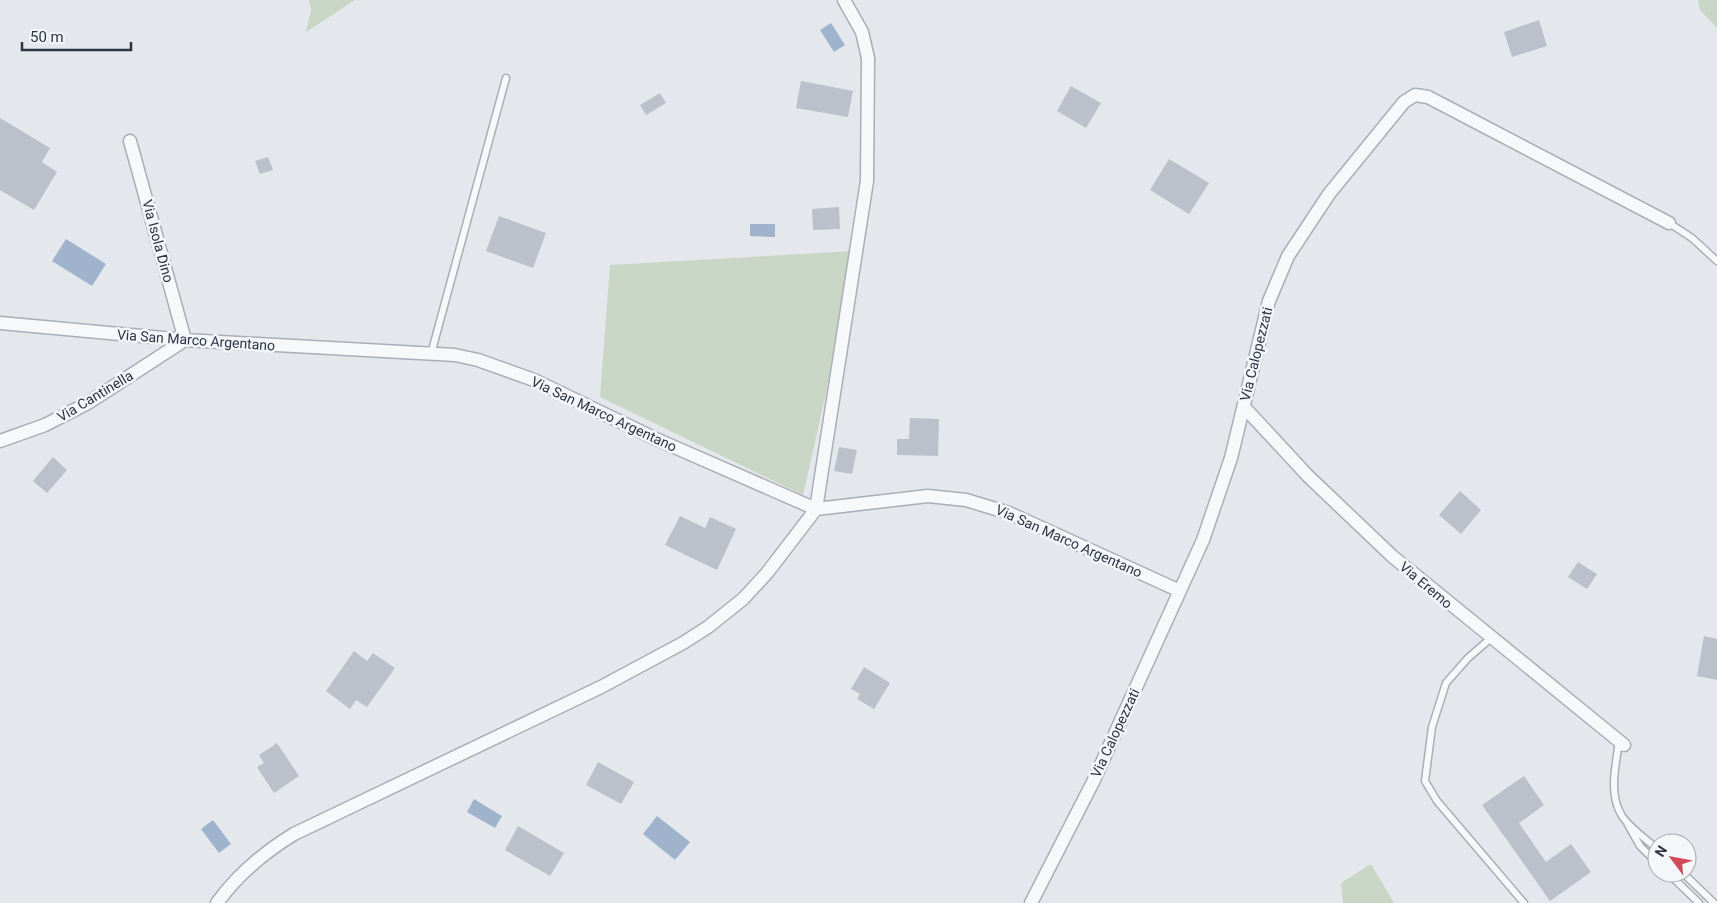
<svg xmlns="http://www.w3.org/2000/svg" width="1717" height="903" font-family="Roboto,sans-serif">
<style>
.green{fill:#c9d6c5}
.water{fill:#9fb4cc}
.building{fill:#bbc0ca}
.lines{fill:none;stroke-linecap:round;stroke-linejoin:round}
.service-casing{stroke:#a9aeb7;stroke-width:9}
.minor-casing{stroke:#a9aeb7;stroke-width:15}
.service{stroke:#f7f8fa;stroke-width:6}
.minor{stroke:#f7f8fa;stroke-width:12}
.labels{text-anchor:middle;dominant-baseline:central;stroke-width:5;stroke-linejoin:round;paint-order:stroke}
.street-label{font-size:14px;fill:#2b3445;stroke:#f4f6f9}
</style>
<rect width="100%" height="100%" fill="#e4e7ec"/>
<path class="green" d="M 309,0 L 355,0 L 306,32 L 311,10 Z
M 1698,0 L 1717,0 L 1717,28 L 1700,10 Z
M 853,251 L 824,402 L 803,495 L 600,397 L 610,265 Z
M 1371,864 L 1394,903 L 1343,903 L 1341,883 Z"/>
<path class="water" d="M 831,23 L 845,45 L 834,52 L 820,30 Z
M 750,224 L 775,224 L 775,237 L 750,236 Z
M 66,239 L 106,264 L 92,286 L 52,261 Z
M 474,799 L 502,816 L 495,828 L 467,812 Z
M 657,816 L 690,842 L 675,860 L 643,834 Z
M 213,820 L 231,844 L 219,853 L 201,829 Z"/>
<path class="building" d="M 1539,20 L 1547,46 L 1512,57 L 1504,32 Z
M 801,81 L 853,91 L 848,117 L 796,108 Z
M 1071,86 L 1101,103 L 1086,128 L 1057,111 Z
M 660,93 L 666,103 L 646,115 L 640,105 Z
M 0,118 L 50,148 L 42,162 L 57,172 L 34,210 L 0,190 Z
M 268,157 L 273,170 L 260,174 L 255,161 Z
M 1169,159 L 1209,183 L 1189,214 L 1150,190 Z
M 839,207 L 840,229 L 813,230 L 812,209 Z
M 499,216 L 546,233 L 533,268 L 486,251 Z
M 910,418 L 939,419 L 938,456 L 897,455 L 897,439 L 909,439 Z
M 839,447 L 857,450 L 852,474 L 834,471 Z
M 53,457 L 67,470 L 47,493 L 33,481 Z
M 1460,491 L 1481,510 L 1461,534 L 1439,515 Z
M 680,516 L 705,528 L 710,517 L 736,529 L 717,570 L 665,545 Z
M 1578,562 L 1597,574 L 1587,589 L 1568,577 Z
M 1704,636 L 1717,639 L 1717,680 L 1697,676 Z
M 354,651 L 367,661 L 373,653 L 395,668 L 367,707 L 356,700 L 350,709 L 326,691 Z
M 864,667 L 890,683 L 874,709 L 857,699 L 860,694 L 851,689 Z
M 277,743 L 299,776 L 274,793 L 257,767 L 264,763 L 259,755 Z
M 598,762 L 634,782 L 621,804 L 586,785 Z
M 1524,776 L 1544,805 L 1519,823 L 1546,862 L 1571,844 L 1591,872 L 1550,901 L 1482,805 Z
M 518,826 L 564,853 L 550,876 L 505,850 Z"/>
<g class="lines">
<g class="service-casing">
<path id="service" d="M 1669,223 L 1692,238 L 1717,261
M 431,354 L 506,78
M 1491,638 L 1468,658 L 1446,683 L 1432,727 L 1425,781 L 1437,801 L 1524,903
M 1619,741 C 1616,765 1608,794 1622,816 C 1630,828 1646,839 1657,849
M 1626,821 L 1640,846 L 1657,863
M 1668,873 L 1699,903
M 1683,873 L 1714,903"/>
</g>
<g class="minor-casing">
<path id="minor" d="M 0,323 L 185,340 L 455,355 L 478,360 L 534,380 L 656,439 L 816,509 L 928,496 L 966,500 L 1009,513 L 1180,591
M 1244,407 L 1308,476 L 1392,556 L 1624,745
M 0,441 L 45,425 L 88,403 L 185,340 L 130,141
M 217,903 C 238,874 263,853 294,834 L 601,687 L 683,643 L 708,627 L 743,599 L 767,573 L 816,509 L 867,181 L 868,58 L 862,32 L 844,0
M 1031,903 L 1093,782 L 1203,540 L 1231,458 L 1269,301 L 1288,256 L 1329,194 L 1404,102 L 1415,95 L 1428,97 L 1669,223"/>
</g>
<use href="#service" class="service"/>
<use href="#minor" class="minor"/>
</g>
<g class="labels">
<g class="street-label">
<text transform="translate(158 241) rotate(75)">Via Isola Dino</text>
<text transform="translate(196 340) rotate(4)">Via San Marco Argentano</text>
<text transform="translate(1256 354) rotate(-76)">Via Calopezzati</text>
<text transform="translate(95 396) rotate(-31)">Via Cantinella</text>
<text transform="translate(604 414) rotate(25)">Via San Marco Argentano</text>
<text transform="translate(1069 541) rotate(24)">Via San Marco Argentano</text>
<text transform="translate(1426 585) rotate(40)">Via Eremo</text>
<text transform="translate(1115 733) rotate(-65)">Via Calopezzati</text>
</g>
</g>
<g transform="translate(1672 858) rotate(302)"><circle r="24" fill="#f4f6f9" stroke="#a4a8b1"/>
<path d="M0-4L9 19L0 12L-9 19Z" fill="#d1495b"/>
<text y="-8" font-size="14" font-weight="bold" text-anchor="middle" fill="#2b3445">N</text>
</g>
<path d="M22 42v8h109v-8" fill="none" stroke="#2b3445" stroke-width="2.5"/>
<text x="30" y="42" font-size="15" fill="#2b3445" stroke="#f4f6f9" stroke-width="4" paint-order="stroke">50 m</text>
</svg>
